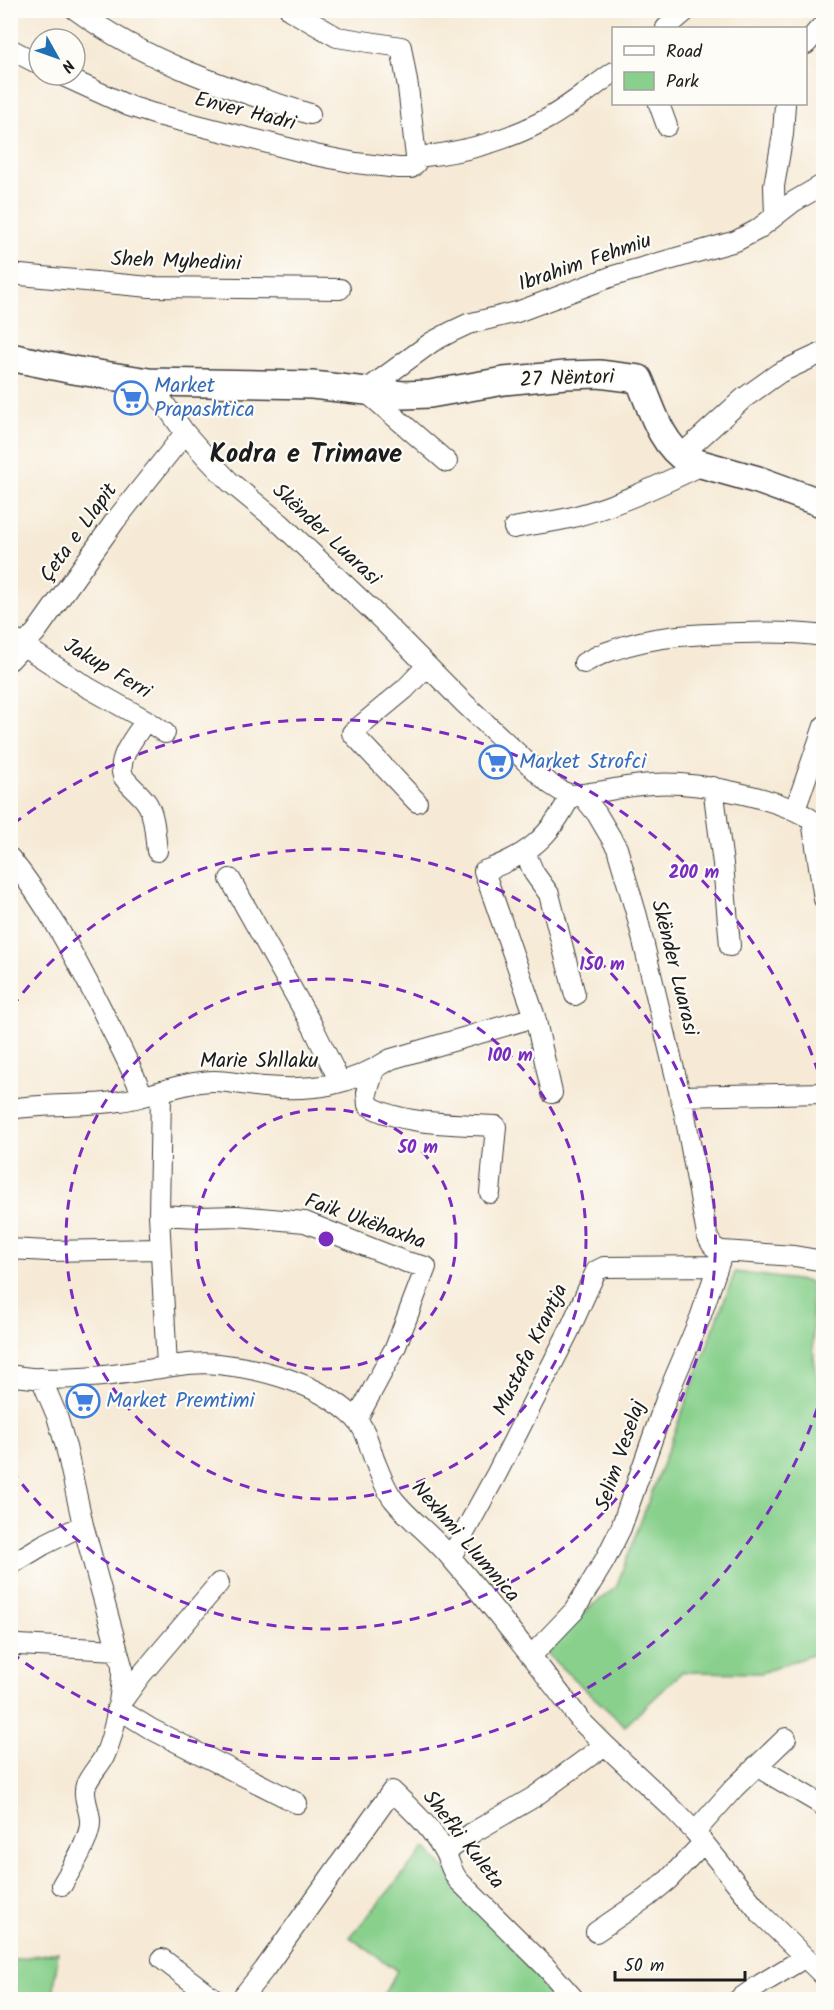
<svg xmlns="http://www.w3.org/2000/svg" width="834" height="2010" font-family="Kalam,sans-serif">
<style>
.green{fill:#88d08c;stroke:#527654;stroke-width:1.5}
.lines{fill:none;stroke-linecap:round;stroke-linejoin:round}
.street-casing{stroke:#3d3b38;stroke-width:22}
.secondary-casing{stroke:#3d3b38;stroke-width:30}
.street{stroke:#fff;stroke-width:20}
.secondary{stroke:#fff;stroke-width:27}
.ring{fill:none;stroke:#7b2cbf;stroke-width:3;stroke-dasharray:10 8}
.labels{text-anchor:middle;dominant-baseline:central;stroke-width:4.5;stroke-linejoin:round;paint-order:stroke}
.street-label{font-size:21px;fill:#1c1c1c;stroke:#fdfcf7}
.shop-label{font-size:21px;fill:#366cbe;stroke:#fdfcf7;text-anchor:start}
.district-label{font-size:27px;font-weight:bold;fill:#1c1c1c;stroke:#fdfcf7}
.centre{fill:#7b2cbf;stroke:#fdfcf7;stroke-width:3}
.ring-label{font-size:18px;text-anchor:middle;font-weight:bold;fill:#7b2cbf;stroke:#fdfcf7;stroke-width:4.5;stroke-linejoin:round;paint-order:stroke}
</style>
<rect width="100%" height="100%" fill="#fdfcf7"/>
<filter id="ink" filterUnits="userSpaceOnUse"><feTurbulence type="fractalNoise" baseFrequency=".0167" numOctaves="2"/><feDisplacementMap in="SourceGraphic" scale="12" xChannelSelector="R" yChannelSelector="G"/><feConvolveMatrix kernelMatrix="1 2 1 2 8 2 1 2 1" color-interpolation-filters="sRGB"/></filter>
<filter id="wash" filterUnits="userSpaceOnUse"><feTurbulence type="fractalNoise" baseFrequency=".008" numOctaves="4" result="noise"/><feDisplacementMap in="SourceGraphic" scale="24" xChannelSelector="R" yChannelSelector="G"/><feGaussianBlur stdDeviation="1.35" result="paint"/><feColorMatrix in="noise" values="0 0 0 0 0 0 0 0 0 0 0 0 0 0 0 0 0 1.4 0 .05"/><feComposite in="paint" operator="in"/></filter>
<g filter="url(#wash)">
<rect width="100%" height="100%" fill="#f6ead6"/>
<path class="green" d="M 735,1272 L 810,1282 L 814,1359 L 824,1410 L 823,1651 L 761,1673 L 682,1672 L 625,1726 L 539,1647 L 616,1587 Z
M 426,1847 L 556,1999 L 381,1999 L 397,1971 L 350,1937 Z
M 58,1952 L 53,1999 L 11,1999 L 11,1960 Z"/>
</g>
<g filter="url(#ink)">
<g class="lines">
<g class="street-casing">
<path id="street" d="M 76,10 C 145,61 229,89 310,114
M 290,10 L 337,37 L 401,47 L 408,87 L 416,157
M 666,28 L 687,10
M 806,44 L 819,29
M 10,49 L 39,64
M 61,75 L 129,106 L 154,114 L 315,155 L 356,163 L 398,168 L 411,168 L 416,163 L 416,157 C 462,153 504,142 545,120 C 569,107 591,88 614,72
M 659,104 L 667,126
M 775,216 L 774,186 L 783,134 L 785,104
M 10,274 L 150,287 L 340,289
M 149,382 L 185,433 L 208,459 L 230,482 L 281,524 L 382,620 L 464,703 L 550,784 L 561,791 L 571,795 C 599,794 626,785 653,784 C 695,781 778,797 812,820 L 824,899
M 680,456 L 744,398 L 779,373 L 824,352
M 447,462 L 365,391 L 432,342 L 451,332 L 468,324 L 517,312 L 613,276 L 736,241 L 757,230 L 793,202 L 824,184
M 514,528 C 533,524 554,522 573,517 C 619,505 660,485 702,465
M 10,637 L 87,687 L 146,720 C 137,735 116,757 123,776 C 127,784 143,795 148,805 C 155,817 155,837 157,851
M 10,660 L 36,632 L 115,521 L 185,433
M 584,663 C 593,658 603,653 613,650 C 654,635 698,634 741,633 C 769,632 796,632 824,636
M 146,720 L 165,733
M 713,787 L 723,864 L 730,946
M 581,794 L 597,814 L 617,848 L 637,916 L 685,1115 L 707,1235 C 711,1244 713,1249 723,1251 L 794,1256 L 824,1261
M 417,802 L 352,733 L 405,689 L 427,666
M 795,810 L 824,726
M 525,852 L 534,873 L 549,894 L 575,995
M 10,858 C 46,902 73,954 99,1004 C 114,1035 130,1064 143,1096
M 230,879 L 313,1027 L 340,1082
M 374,1070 L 367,1093 L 368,1105 C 400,1125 458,1124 496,1126 L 490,1193
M 161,1092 L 159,1215 L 167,1366
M 552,1093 L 535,1017 L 484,871 C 529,855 550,837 571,795
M 681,1096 L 824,1093
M 10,1109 C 47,1103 84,1107 120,1101 C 150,1097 185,1081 214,1081 C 231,1081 248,1086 264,1087 C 313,1091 349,1086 391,1059 L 535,1017
M 159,1215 L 200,1217 L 237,1216 L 305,1222 L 406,1262 L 426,1267 L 396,1346 L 357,1419
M 10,1249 L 48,1251 L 160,1249
M 10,1375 C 52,1383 104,1377 146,1370 C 170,1367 194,1361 218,1364 C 265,1369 320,1384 355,1418 C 366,1429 369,1445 374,1459 C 379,1471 385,1489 394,1500 C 410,1520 434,1537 451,1558 C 496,1610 539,1666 581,1721 L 605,1745 L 672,1808 L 695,1832 L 762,1915 L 824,1976
M 41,1378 L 57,1416 L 66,1447 L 83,1525 L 122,1666 C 123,1689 114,1736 104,1757 C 99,1766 90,1775 86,1785 C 82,1796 90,1810 90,1821 C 91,1839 71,1869 62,1885
M 451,1557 L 497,1473 L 569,1331 L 596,1271 L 604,1267 L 717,1266
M 10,1565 L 43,1545 L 83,1525
M 219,1583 L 141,1675 L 117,1708 L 151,1729 L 297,1803
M 18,1645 L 117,1650
M 531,1656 L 574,1611 L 605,1560 L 621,1528 L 669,1391 L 700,1318 L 723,1251
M 756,1766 L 824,1806
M 695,1832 L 734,1788 L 786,1738
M 446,1852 L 472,1833 L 534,1797 L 605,1745
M 596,1932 L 646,1898 L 668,1880 L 703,1843
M 162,1959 L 216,2000
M 240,2000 L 264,1970 L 392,1791 C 411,1809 431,1827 444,1851 C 450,1861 450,1869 458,1880 L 545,1966 L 575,2000
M 738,2000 L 761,1984 L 804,1958"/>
</g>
<g class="secondary-casing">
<path id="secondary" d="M 10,357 L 73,370 L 149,382 L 312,385 L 403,395 L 430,394 L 504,381 L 565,375 L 599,374 L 639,379 C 651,406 660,444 687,460 L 758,480 L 824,504"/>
</g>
<use href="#street" class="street"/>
<use href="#secondary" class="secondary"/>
</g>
</g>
<g class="ring">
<circle cx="326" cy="1239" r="130"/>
<circle cx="326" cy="1239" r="260"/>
<path d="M12 1007A390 390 0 1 1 12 1471"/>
<path d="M823 1391A520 520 0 0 1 13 1654M13 824A520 520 0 0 1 823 1087"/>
</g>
<defs>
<g id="supermarket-ring" transform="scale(1.725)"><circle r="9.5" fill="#fdfcf7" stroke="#3f7fe0" stroke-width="1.5"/><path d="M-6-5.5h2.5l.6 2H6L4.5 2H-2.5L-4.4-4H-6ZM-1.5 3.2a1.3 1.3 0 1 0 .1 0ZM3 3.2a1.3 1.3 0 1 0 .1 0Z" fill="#3f7fe0"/></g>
</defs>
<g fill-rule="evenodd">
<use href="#supermarket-ring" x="131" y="398"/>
<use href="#supermarket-ring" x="496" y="762"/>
<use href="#supermarket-ring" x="83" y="1401"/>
</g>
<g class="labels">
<g class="street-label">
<text transform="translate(245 112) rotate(14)">Enver Hadri</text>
<text transform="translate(176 262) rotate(2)">Sheh Myhedini</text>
<text transform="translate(585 263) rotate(-19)">Ibrahim Fehmiu</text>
<text transform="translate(567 379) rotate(-2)">27 Nëntori</text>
<text transform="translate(79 533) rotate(-54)">Çeta e Llapit</text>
<text transform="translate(326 535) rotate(43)">Skënder Luarasi</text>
<text transform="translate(107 669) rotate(31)">Jakup Ferri</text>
<text transform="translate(674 968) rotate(76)">Skënder Luarasi</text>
<text x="259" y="1061">Marie Shllaku</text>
<text transform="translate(365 1222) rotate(20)">Faik Ukëhaxha</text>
<text transform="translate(531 1350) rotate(-64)">Mustafa Krantja</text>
<text transform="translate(621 1456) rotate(-71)">Selim Veselaj</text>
<text transform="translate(465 1542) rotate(49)">Nexhmi Llumnica</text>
<text transform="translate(463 1840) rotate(52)">Shefki Kuleta</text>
</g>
<g class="shop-label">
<text x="154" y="386">Market<tspan x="154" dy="24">Prapashtica</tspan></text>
<text x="519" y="762">Market Strofci</text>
<text x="106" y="1401">Market Premtimi</text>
</g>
<g class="district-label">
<text x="306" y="454">Kodra e Trimave</text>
</g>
</g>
<circle cx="326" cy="1239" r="9" class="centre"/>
<g class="ring-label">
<text x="694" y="878">200 m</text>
<text x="602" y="970">150 m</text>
<text x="510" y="1061">100 m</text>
<text x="418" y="1153">50 m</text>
</g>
<rect width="834" height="2010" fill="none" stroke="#fdfcf7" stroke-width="36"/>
<rect x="612" y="27" width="195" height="78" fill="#fdfcf7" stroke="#a3a29f" stroke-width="1.5"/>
<rect x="624" y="46" width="30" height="9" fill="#ffffff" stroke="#a3a29f" stroke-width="1.5"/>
<text x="666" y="57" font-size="18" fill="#1c1c1c">Road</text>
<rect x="624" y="72" width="30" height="18" fill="#88d08c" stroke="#a3a29f" stroke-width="1.5"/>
<text x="666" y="87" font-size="18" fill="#1c1c1c">Park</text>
<g transform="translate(57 57) rotate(130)"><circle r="28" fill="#fdfcf7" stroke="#a3a29f" stroke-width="1.5"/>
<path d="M0-4.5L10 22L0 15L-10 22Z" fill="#1f6fb2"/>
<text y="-9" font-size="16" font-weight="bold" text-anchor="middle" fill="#1c1c1c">N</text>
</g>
<path d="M615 1971v9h130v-9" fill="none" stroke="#1c1c1c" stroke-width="3"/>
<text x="624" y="1971" font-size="18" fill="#1c1c1c" stroke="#fdfcf7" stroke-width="4.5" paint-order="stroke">50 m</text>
</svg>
